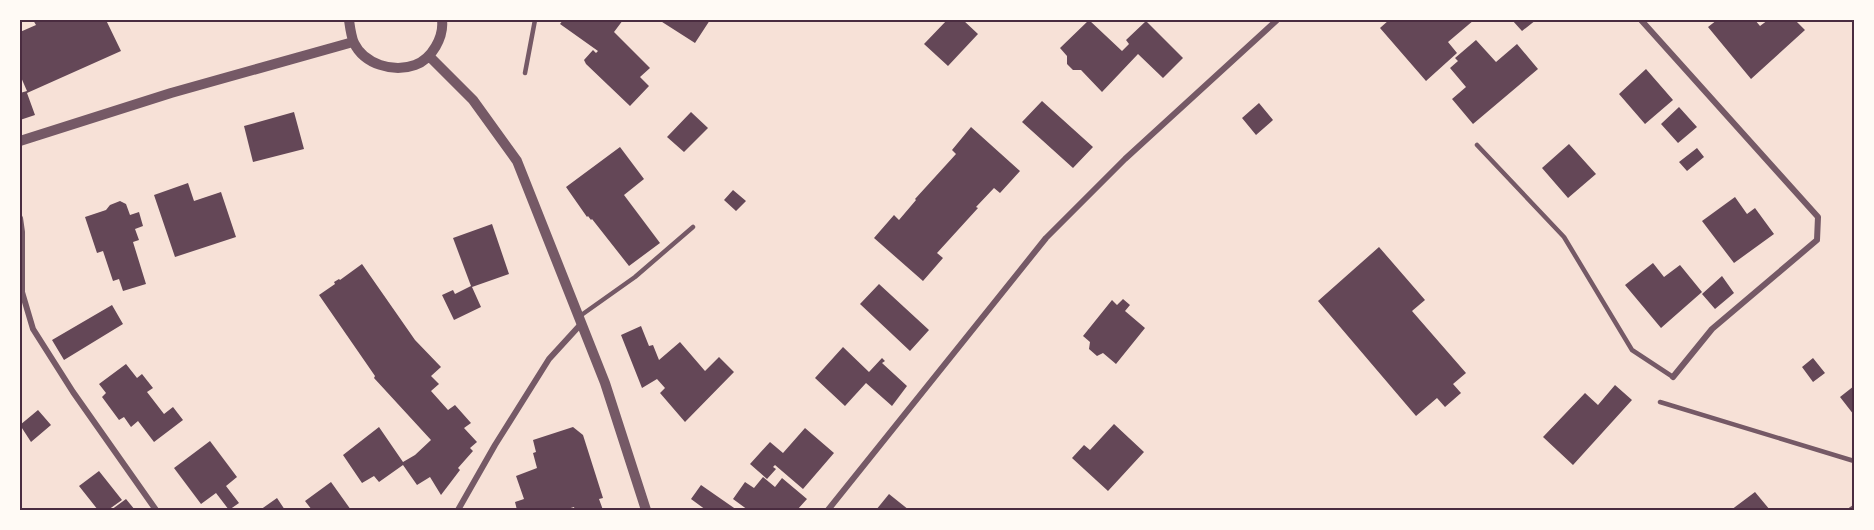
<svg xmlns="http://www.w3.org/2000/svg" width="1874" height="530" font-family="Karla,sans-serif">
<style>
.building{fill:#644757}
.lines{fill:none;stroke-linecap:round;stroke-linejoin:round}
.service{stroke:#755966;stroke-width:4.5}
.minor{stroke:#755966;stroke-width:6}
.tertiary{stroke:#755966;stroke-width:10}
.neatline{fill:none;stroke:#4a2c40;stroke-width:2}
</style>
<rect width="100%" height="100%" fill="#f7e1d7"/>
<path class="building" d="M 33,20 L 106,20 L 121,51 L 27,93 L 35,115 L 20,120 L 20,93 L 27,91 L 20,75 L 20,32 L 36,25 Z
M 563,20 L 623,20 L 614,32 L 650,68 L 640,77 L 649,86 L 630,106 L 586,64 L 584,60 L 593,50 L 596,53 L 598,51 L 560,24 Z
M 659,20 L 710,20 L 695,43 Z
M 947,20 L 963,20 L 978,34 L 948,66 L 924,44 Z
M 1089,20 L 1122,51 L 1129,44 L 1126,40 L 1146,21 L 1183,58 L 1163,78 L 1138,54 L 1102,92 L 1081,70 L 1073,70 L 1067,64 L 1067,56 L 1060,48 Z
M 1389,20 L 1474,20 L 1448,42 L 1457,53 L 1426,81 L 1380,28 Z
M 1512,20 L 1536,20 L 1522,31 Z
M 1717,20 L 1755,20 L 1760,26 L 1768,20 L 1795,20 L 1805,30 L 1751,79 L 1708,27 Z
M 1476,40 L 1496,62 L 1517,44 L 1538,69 L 1473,124 L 1452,99 L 1466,87 L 1450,68 L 1458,61 L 1455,58 Z
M 1646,69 L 1673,100 L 1645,124 L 1619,94 Z
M 1042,101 L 1093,147 L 1073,168 L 1022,122 Z
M 1259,103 L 1273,120 L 1256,135 L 1242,118 Z
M 1679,107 L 1697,127 L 1678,143 L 1661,124 Z
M 294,112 L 304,149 L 253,162 L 244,126 Z
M 691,112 L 708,128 L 684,152 L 667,137 Z
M 971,127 L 1020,171 L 1000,193 L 994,188 L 976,207 L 978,208 L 937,253 L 943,258 L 923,281 L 874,238 L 894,215 L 899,220 L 916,200 L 915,199 L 956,154 L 952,150 Z
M 1569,144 L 1596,174 L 1568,198 L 1542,168 Z
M 620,147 L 644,179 L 624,195 L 660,243 L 629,266 L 592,219 L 591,220 L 588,216 L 587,217 L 566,187 Z
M 1697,148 L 1704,157 L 1687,171 L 1679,162 Z
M 188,183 L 194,201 L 221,192 L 236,237 L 175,257 L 154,195 Z
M 733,190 L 746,201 L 736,211 L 724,200 Z
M 1735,197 L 1747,214 L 1755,208 L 1774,234 L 1734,263 L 1702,221 Z
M 120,201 L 126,204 L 130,215 L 139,212 L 143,226 L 135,229 L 139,240 L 133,242 L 146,284 L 123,291 L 119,279 L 113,281 L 103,251 L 97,253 L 85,217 L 106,210 L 110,205 Z
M 492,224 L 509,274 L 472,287 L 481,307 L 454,320 L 442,295 L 453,290 L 455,294 L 471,286 L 453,238 Z
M 1379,247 L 1425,300 L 1412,311 L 1466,373 L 1453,384 L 1461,393 L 1445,407 L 1437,398 L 1416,416 L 1318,301 Z
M 1653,263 L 1664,277 L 1680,265 L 1702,292 L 1661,328 L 1625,285 Z
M 362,264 L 415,340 L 441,367 L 431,376 L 439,384 L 431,391 L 448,410 L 455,405 L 471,423 L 464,428 L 477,442 L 470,448 L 473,451 L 458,468 L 460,470 L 441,495 L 430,477 L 417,485 L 403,465 L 379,482 L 374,476 L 362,483 L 343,455 L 379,427 L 403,462 L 415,455 L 431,440 L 374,378 L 375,376 L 319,295 L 335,284 L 334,282 L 339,279 L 340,280 Z
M 1722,276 L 1734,293 L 1715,309 L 1702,294 Z
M 879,284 L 929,330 L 910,351 L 860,304 Z
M 1123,299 L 1130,305 L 1125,311 L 1145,328 L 1116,364 L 1103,353 L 1097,356 L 1089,349 L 1090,342 L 1083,336 L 1112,300 L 1117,305 Z
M 112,305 L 123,324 L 64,360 L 52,340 Z
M 641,326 L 649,346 L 653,345 L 659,360 L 680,342 L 705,371 L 719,357 L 734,372 L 685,422 L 660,393 L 665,388 L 657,379 L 642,388 L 621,335 Z
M 843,347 L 869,372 L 882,358 L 885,361 L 882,363 L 907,386 L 892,406 L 866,383 L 845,406 L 815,378 Z
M 1813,358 L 1825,373 L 1813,382 L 1802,367 Z
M 126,364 L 137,378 L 142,374 L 153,388 L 147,392 L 164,414 L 173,407 L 183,420 L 154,442 L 138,421 L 131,427 L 124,417 L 119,420 L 102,397 L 106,393 L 99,384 Z
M 1615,385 L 1632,400 L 1573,465 L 1543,437 L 1585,393 L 1598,405 Z
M 1854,386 L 1854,415 L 1840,397 Z
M 38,410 L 51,425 L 31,442 L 20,425 Z
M 1114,424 L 1144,452 L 1108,491 L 1072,458 L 1084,445 L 1090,450 Z
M 573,427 L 583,435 L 603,498 L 599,499 L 603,510 L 575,510 L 574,507 L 564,510 L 517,510 L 515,502 L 524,499 L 516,476 L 537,468 L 533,453 L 536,452 L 533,440 Z
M 805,428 L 834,453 L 803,489 L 775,465 L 773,467 L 776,469 L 767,479 L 750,464 L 770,442 L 783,453 Z
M 210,441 L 237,477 L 226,486 L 239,503 L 229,510 L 216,493 L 201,504 L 174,468 Z
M 99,471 L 122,500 L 108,510 L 98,510 L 79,486 Z
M 763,477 L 775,487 L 782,478 L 807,499 L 797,510 L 748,510 L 733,499 L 745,482 L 754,488 Z
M 331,482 L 351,510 L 312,510 L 305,501 Z
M 701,485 L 737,510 L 706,510 L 691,499 Z
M 1755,492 L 1770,510 L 1731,510 Z
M 889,494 L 909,510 L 876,510 Z
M 277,498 L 285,510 L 260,510 Z
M 126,499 L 135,510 L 111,510 Z"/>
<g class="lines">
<path class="service" d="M 525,73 L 535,20
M 1477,145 L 1564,237 L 1632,350 L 1673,377
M 580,316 L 635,277 L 693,227
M 1660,402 L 1854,461"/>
<path class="minor" d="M 1641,20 L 1818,217 L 1817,240 L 1712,329 L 1673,377
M 20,218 L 22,232 L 22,292 L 33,329 L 73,392 L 156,510
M 458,510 L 495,445 L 549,359 L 581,324
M 828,510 L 1046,238 L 1125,159 L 1277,20
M 1851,510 L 1854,508"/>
<path class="tertiary" d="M 349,20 C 350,27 351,36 354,43 C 364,64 393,73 415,65 C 432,59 444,37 442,20
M 429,56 L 473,100 L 517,161 L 605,383 L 646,510
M 20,141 L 171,93 L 353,42"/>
</g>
<rect width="1874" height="530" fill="none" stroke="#fffaf5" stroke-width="42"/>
<rect x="21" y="21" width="1832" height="488" class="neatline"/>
</svg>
